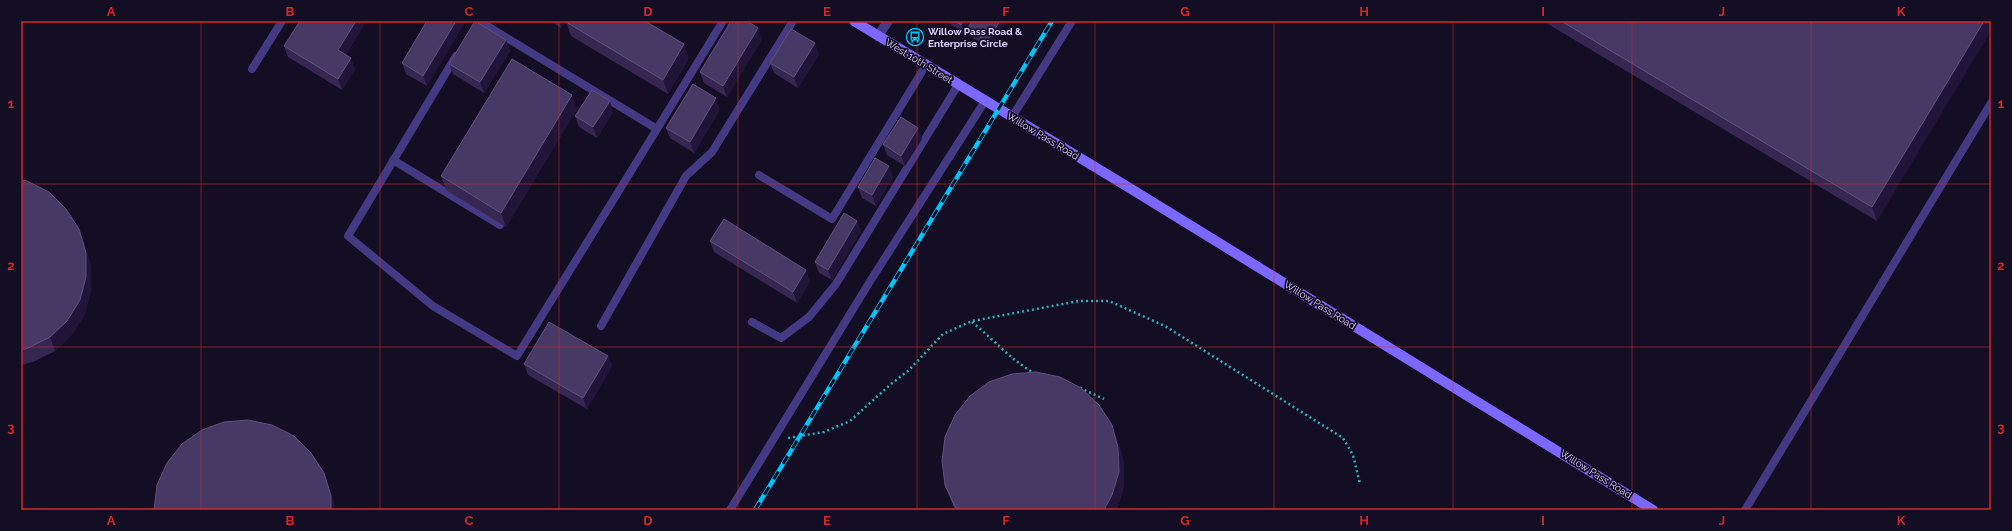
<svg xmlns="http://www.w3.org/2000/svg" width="2012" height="531" font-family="Raleway,sans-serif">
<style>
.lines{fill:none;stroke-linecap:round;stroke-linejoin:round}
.path{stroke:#2eafb6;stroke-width:2.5;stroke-dasharray:2 3;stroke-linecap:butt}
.service{stroke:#443983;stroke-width:8}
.minor{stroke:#443983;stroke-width:10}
.secondary{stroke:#7d68ff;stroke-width:10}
.rail-casing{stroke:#00c6fc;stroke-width:4.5}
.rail{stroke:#140e24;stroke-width:3;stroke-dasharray:9;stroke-linecap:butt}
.wall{fill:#352752}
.shaded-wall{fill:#201538}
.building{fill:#463965;stroke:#5e517d}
.grid{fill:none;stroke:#d62828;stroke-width:1;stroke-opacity:0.55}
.labels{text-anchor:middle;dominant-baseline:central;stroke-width:3.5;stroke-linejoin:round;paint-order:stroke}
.poi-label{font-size:10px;font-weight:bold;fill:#dbd1ff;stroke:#140e24;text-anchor:start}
.street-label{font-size:10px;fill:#dbd1ff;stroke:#140e24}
.neatline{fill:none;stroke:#d62828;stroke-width:1.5}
.grid-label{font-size:13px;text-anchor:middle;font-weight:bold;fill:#d62828}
</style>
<rect width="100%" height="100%" fill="#140e24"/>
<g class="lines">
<path class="path" d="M 972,322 C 993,339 1011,360 1034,373
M 1080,388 L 1104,399
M 788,438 L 824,432 L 850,421 L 891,384 L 909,370 L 943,334 L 972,321 L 1079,301 L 1109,301 L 1165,326 L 1343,438 L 1353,455 L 1360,484"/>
<path class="service" d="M 479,21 L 657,129 L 723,21
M 456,56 L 348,236 L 433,306 L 517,356 L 657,129
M 252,69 L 282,21
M 1012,117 L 1072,21
M 393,160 L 500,225
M 759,175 L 832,219 L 926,65
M 752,322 L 781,338 L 809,317 L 836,284 L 958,85
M 601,326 L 686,176 L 712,152 L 793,21
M 730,510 L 869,283 L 985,101
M 1745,510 L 1991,103"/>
<path class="minor" d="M 878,36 L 888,21"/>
<path class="secondary" d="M 854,21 L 1128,187 L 1653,510"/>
<g class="rail-casing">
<path id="rail" d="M 755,510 L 1052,21"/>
</g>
<use href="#rail" class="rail"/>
</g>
<path class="wall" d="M 427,21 L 427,86 L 406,74 L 402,63 Z
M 550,21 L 566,21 L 561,28 Z
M 945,21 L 970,21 L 963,32 Z
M 972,21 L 1006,21 L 1006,22 L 990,49 L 970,36 L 967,29 Z
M 1543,21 L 1991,21 L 1877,221 Z
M 566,22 L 689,58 L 668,94 L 571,36 Z
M 364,25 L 346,54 L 355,69 L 342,90 L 288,57 L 284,46 Z
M 762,39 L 727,97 L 704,83 L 700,72 Z
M 506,40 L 510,51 L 484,93 L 453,74 L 449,64 Z
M 819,54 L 798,88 L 774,73 L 770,63 Z
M 577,109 L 506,227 L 446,190 L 441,176 Z
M 720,109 L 694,153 L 670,138 L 666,128 Z
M 613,112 L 597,138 L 579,127 L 575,116 Z
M 922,139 L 905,166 L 887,155 L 883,144 Z
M 893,177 L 876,206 L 862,198 L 858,187 Z
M 21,180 L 79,229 L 84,243 L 91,266 L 91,290 L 85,314 L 72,334 L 55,351 L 33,362 L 21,365 Z
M 861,231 L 832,280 L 819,273 L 815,262 Z
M 710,241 L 810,281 L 797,303 L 714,252 Z
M 608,356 L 612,366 L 587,409 L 528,375 L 524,364 Z
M 1117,439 L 1124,462 L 1124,486 L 1117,510 L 955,510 L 945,485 Z"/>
<path class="shaded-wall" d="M 356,21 L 362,21 L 364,25 L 342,60 L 338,50 Z
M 456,21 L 466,21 L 427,86 L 423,76 Z
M 559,21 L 566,21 L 561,28 Z
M 963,21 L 970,21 L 963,32 L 961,25 Z
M 1000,21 L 1006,21 L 1006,22 L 990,49 L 987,41 Z
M 1984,21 L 1991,21 L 1991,31 L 1877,221 L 1872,207 Z
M 758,28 L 762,39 L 727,97 L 723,86 Z
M 506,40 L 510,51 L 484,93 L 480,82 Z
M 815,43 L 819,54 L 798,88 L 794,77 Z
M 684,44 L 689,58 L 668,94 L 663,80 Z
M 351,58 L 355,69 L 342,90 L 338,79 Z
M 572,95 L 577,109 L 506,227 L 501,213 Z
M 716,98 L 720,109 L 694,153 L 690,142 Z
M 610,101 L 613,112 L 597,138 L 593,127 Z
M 918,128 L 922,139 L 905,166 L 901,156 Z
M 889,166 L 893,177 L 876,206 L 872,195 Z
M 857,221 L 861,231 L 832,280 L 828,270 Z
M 79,229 L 84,243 L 91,266 L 91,290 L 85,314 L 72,334 L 55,351 L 50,337 Z
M 806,270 L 810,281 L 797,303 L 793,292 Z
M 608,356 L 612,366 L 587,409 L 583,398 Z
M 1112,425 L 1117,439 L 1124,462 L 1124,486 L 1117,510 L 1104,510 Z
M 324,473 L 329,487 L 336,510 L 331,510 Z"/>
<path class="building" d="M 300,21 L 356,21 L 338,50 L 351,58 L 338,79 L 284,46 Z
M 427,21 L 456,21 L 423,76 L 402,63 Z
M 475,21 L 506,40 L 480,82 L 449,64 Z
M 566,21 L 645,21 L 684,44 L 663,80 L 566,22 Z
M 731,21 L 747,21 L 758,28 L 723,86 L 700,72 Z
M 955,21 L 963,21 L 961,25 Z
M 972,21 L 1000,21 L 987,41 L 967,29 Z
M 1561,21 L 1984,21 L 1872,207 Z
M 791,29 L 815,43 L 794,77 L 770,63 Z
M 512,59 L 572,95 L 501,213 L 441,176 Z
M 693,84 L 716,98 L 690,142 L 666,128 Z
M 592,90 L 610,101 L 593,127 L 575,116 Z
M 901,117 L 918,128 L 901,156 L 883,144 Z
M 875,158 L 889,166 L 872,195 L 858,187 Z
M 21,180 L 27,181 L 49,192 L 66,209 L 79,229 L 86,253 L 86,277 L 80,300 L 67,321 L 50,337 L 28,348 L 21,350 Z
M 844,213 L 857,221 L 828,270 L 815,262 Z
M 724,219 L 806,270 L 793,292 L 710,241 Z
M 549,322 L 608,356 L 583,398 L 524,364 Z
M 1036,372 L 1060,377 L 1081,388 L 1099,405 L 1112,425 L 1118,448 L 1119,472 L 1112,495 L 1104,510 L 958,510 L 955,507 L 945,485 L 942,461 L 945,437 L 955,415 L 970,396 L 989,382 L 1012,374 Z
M 248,420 L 272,425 L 294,436 L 311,453 L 324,473 L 331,496 L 331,510 L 154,510 L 157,485 L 167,463 L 182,444 L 202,430 L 224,422 Z"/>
<path class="grid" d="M 201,21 L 201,510M 380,21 L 380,510M 559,21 L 559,510M 738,21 L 738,510M 917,21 L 917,510M 1095,21 L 1095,510M 1274,21 L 1274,510M 1453,21 L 1453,510M 1632,21 L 1632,510M 1811,21 L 1811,510M 21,184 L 1991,184M 21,347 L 1991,347"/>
<defs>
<g id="bus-ring" transform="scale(0.9)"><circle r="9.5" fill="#140e24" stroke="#00c6fc" stroke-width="1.5"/><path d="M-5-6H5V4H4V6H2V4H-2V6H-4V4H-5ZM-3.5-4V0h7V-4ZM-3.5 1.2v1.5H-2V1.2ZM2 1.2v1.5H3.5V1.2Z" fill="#00c6fc"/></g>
</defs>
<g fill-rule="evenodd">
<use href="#bus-ring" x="915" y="37"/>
</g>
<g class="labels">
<g class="poi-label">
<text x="928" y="31">Willow Pass Road &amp;<tspan x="928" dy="12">Enterprise Circle</tspan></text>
</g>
<g class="street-label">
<text transform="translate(919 61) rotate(31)">West 10th Street</text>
<text transform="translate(1043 136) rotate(31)">Willow Pass Road</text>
<text transform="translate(1320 305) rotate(32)">Willow Pass Road</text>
<text transform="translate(1596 474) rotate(32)">Willow Pass Road</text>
</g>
</g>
<rect width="2012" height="531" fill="none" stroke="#140e24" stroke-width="44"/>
<rect x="22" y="22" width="1968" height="487" class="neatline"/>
<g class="grid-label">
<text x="111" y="16">A</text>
<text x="290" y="16">B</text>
<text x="469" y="16">C</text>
<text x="648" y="16">D</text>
<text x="827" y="16">E</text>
<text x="1006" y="16">F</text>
<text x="1185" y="16">G</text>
<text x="1364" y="16">H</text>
<text x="1543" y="16">I</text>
<text x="1722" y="16">J</text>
<text x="1901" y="16">K</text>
<text x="11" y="108">1</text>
<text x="2001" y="108">1</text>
<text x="11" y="270">2</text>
<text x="2001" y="270">2</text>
<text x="11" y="432">3</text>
<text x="2001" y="432">3</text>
<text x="111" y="525">A</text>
<text x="290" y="525">B</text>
<text x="469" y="525">C</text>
<text x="648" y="525">D</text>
<text x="827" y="525">E</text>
<text x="1006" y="525">F</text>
<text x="1185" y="525">G</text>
<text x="1364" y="525">H</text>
<text x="1543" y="525">I</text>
<text x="1722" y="525">J</text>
<text x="1901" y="525">K</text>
</g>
</svg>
